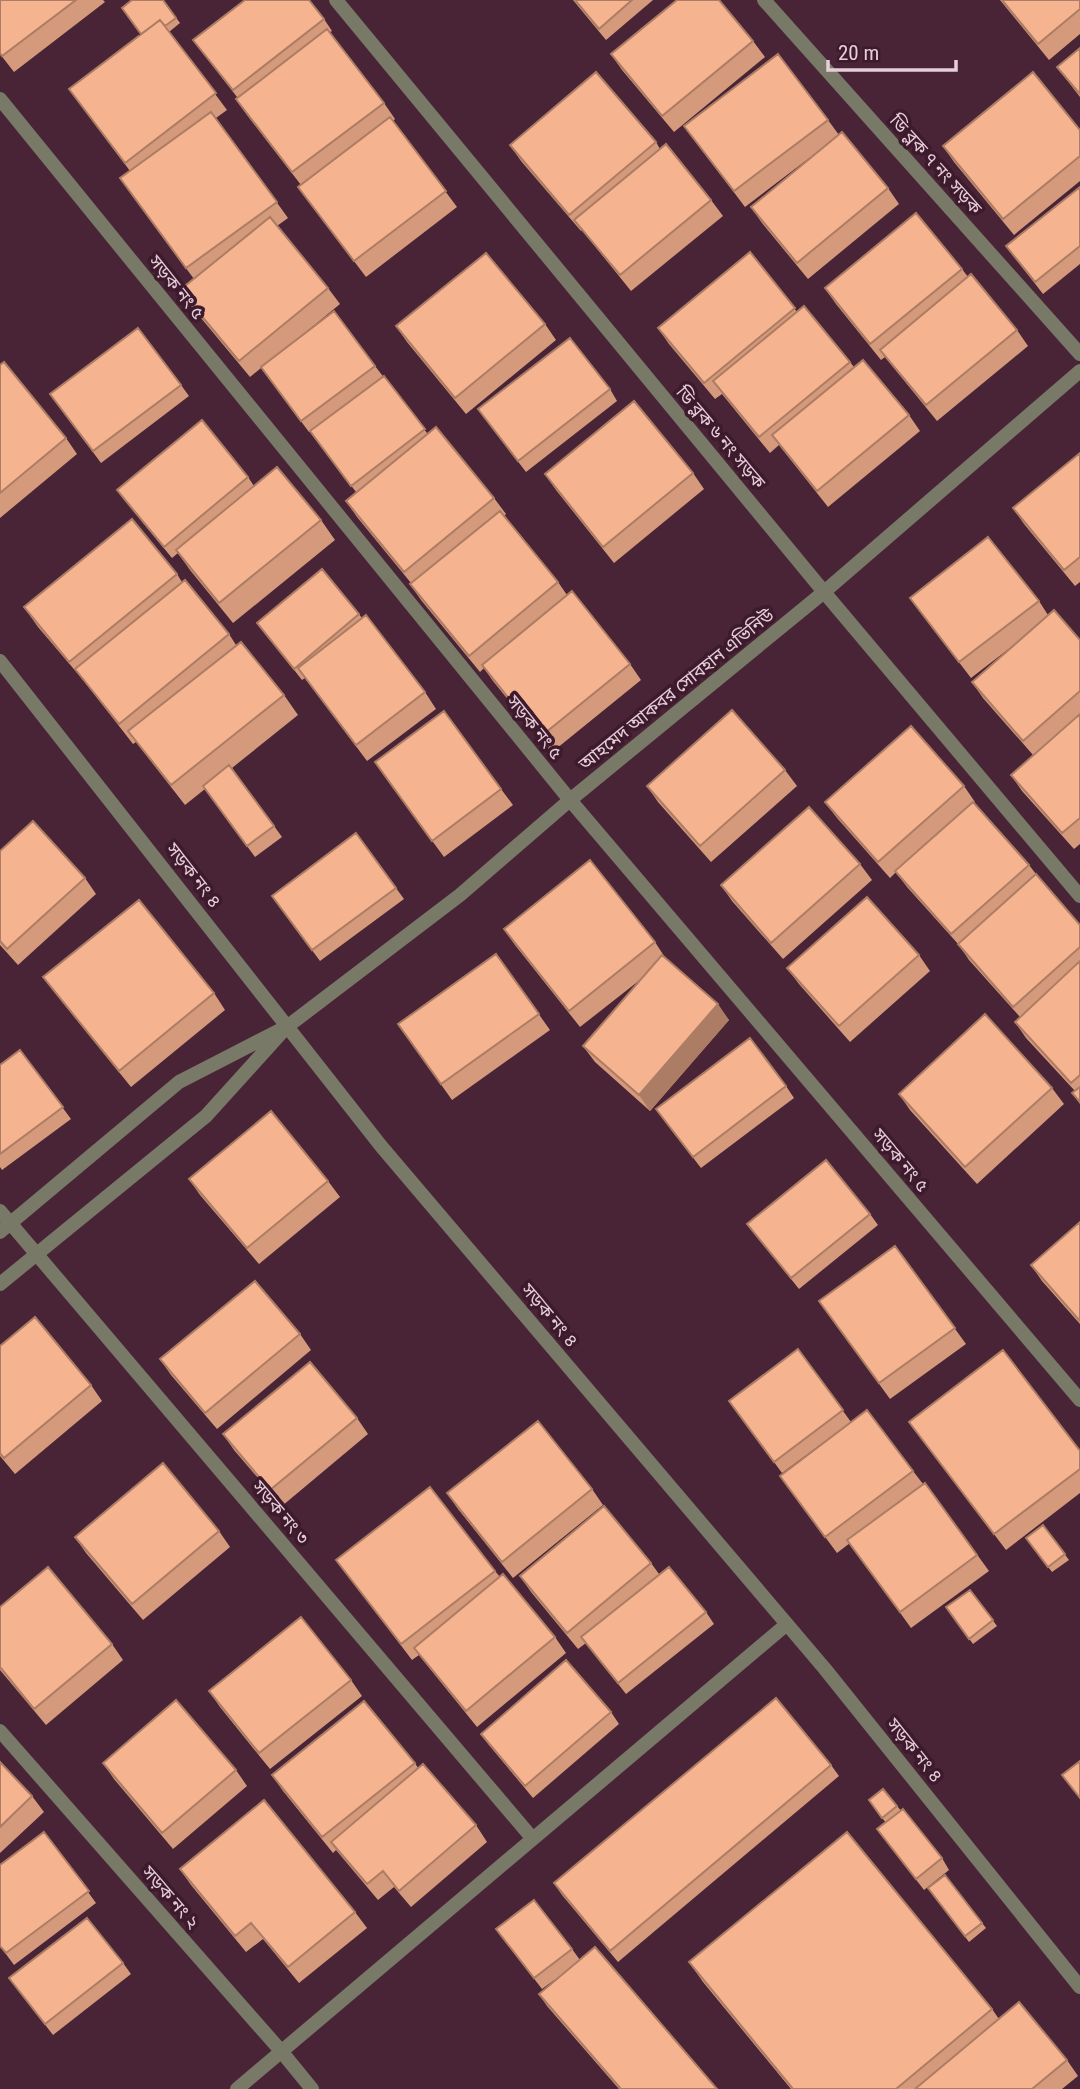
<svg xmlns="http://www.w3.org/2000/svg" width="1080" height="2089" font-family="'Roboto Condensed','Noto Sans Bengali',sans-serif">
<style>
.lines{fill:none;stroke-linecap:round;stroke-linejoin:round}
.minor{stroke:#787967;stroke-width:14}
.tertiary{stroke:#787967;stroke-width:14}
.wall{fill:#d49a7b}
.shaded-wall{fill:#ac7d64}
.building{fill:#f6b38f;stroke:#ac7d64;stroke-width:2}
.labels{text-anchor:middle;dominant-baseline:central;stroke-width:7;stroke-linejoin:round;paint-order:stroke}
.street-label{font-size:18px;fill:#e6ced9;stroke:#3d1a2c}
</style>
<rect width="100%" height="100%" fill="#482436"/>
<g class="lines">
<path class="minor" d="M 336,0 L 824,592 L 1080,896
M 764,0 L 1080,354
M 0,99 L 570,800 L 1080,1400
M 0,661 L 381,1146 L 825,1669 L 1080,1987
M 0,1211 L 533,1839
M 0,1731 L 281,2051 L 312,2089
M 237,2089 L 787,1624"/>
<path class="tertiary" d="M 0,1232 L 179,1082 L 288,1026 L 460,895 L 570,800 L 824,592 L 1080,371
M 0,1284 L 206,1116 L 282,1032"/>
</g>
<path class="wall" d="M 0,0 L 103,0 L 105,2 L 14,72 L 0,54 Z
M 163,0 L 180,23 L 169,32 L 227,110 L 216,118 L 288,218 L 277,226 L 328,288 L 340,304 L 289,346 L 375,366 L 427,433 L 494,498 L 506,514 L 504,516 L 558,582 L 567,595 L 630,664 L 641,680 L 551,753 L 493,681 L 484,668 L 480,672 L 421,600 L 410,584 L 411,583 L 357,517 L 346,501 L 356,492 L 310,432 L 309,432 L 261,368 L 250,377 L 191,306 L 180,290 L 194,279 L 131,194 L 130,171 L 69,89 L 141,34 Z
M 573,0 L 653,0 L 606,40 Z
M 1000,0 L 1080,0 L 1080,34 L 1049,60 Z
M 324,19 L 332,31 L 330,32 L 384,103 L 395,119 L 393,121 L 457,207 L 366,277 L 310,203 L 298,187 L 301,185 L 247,115 L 236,99 L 237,97 L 193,40 Z
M 753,41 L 765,57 L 674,132 L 622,70 L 611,54 Z
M 1080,48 L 1080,97 L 1057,67 Z
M 828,120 L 839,135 L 888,188 L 899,204 L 808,279 L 762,223 L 751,207 L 829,143 L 745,207 L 684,126 Z
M 1080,130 L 1080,181 L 1014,235 L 954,162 L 943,146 Z
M 656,142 L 660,149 L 711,200 L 723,216 L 631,291 L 582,230 L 581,231 L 521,161 L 510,145 Z
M 1080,187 L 1080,264 L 1043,294 L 1006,246 Z
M 750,252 L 797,312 L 850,362 L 854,367 L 909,415 L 920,431 L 828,507 L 779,445 L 770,453 L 722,394 L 715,399 L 669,344 L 658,328 Z
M 962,269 L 968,277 L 1017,330 L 1028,346 L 937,421 L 885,357 L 881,360 L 836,304 L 825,288 Z
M 545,324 L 556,340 L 466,414 L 407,342 L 396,326 Z
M 0,365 L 66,438 L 77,454 L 0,518 Z
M 181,385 L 189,396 L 101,463 L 50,394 Z
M 610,389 L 617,401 L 526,472 L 478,409 Z
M 1080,453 L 1080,582 L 1075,586 L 1024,524 L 1013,508 Z
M 693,473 L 704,489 L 614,563 L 556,490 L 545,474 Z
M 248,477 L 254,486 L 321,520 L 335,540 L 233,623 L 190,570 L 178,553 L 172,558 L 125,501 L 117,490 Z
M 322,569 L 362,618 L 425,692 L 436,709 L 367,761 L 305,678 L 302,680 L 257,623 Z
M 177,574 L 182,582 L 229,634 L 236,645 L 284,695 L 298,715 L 232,768 L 282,837 L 255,857 L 205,789 L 185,805 L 136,742 L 133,744 L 84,681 L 38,627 L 24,607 Z
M 910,598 L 1039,601 L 1048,615 L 1080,640 L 1080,844 L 1074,849 L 1022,791 L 1011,775 L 1033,755 L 983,698 L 972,682 L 1019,641 L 971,678 Z
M 785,770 L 797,786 L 711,862 L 658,802 L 647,786 Z
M 386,778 L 501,789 L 513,805 L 444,857 Z
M 964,786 L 975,802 L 974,803 L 1029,865 L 1036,874 L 1080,925 L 1080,1104 L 1072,1093 L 1075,1091 L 1026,1038 L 1015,1022 L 1020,1017 L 969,960 L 959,945 L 907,887 L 896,872 L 890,878 L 837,818 L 825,802 Z
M 356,833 L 404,899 L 320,961 L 280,907 Z
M 0,851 L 85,878 L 96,894 L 18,965 L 0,945 Z
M 860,864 L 872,880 L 783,959 L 732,901 L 721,885 Z
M 504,929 L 655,942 L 666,959 L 729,1020 L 650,1111 L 595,1062 L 583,1046 L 645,976 L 580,1027 L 515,945 Z
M 496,954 L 550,1030 L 452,1100 L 398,1024 Z
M 919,955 L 930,971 L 850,1042 L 799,984 L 787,968 Z
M 43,977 L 214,993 L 225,1010 L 131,1087 L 55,993 Z
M 20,1050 L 71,1119 L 2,1170 L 0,1167 L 0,1065 Z
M 786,1086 L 794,1098 L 701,1168 L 664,1120 Z
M 1052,1088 L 1064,1104 L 977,1184 L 910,1110 L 899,1094 Z
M 189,1179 L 328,1181 L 340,1197 L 259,1264 L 200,1195 Z
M 870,1214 L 878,1225 L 799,1289 L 747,1224 Z
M 1080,1222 L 1080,1324 L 1042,1281 L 1031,1265 Z
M 895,1246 L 966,1344 L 890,1399 L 819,1301 Z
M 300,1334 L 311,1350 L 217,1429 L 171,1375 L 160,1359 Z
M 0,1346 L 91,1385 L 102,1401 L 15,1474 L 0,1456 Z
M 798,1349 L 851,1422 L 782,1473 L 729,1401 Z
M 357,1418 L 368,1434 L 282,1506 L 234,1450 L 223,1434 Z
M 909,1422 L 1080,1451 L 1080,1493 L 1006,1550 Z
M 913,1471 L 923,1484 L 925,1483 L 989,1571 L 911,1628 L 850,1543 L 837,1553 L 780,1476 Z
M 592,1489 L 603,1505 L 513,1578 L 458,1509 L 447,1493 Z
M 1043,1525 L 1069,1560 L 1052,1572 L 1026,1538 Z
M 219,1531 L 230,1547 L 143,1620 L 86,1553 L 75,1537 Z
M 336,1560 L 495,1571 L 500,1577 L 555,1637 L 566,1653 L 477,1727 L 419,1655 L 412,1660 Z
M 651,1563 L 659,1574 L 706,1612 L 714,1624 L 626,1694 L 586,1643 L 578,1649 L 531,1592 L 520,1576 Z
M 970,1590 L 997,1626 L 973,1644 L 946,1607 Z
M 0,1607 L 112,1644 L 123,1660 L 46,1725 L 0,1670 Z
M 351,1680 L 362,1696 L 270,1769 L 220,1707 L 209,1691 Z
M 611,1712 L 619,1724 L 533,1798 L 489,1745 L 481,1734 Z
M 0,1762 L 32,1796 L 44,1812 L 0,1853 Z
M 103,1763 L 236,1770 L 247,1786 L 173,1849 L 114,1779 Z
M 415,1763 L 418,1768 L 476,1825 L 487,1842 L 411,1907 L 394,1887 L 378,1900 L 336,1850 L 333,1853 L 283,1791 L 272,1775 Z
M 831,1765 L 839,1776 L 618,1962 L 562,1895 L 554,1883 Z
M 869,1800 L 897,1806 L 942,1858 L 949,1870 L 924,1890 L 877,1829 L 886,1823 Z
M 44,1832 L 96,1903 L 14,1965 L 0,1946 Z
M 180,1869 L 355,1912 L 367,1928 L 299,1983 L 263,1939 L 246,1952 L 191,1885 Z
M 928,1888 L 982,1923 L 986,1928 L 969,1942 Z
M 496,1929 L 572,1949 L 580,1960 L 717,2089 L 619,2089 L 547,2006 L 539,1994 L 571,1968 L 542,1989 Z
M 689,1962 L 992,2009 L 999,2019 L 1067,2060 L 1078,2076 L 1062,2089 L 791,2089 L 703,1982 Z
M 123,1963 L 131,1974 L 53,2035 L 9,1978 Z"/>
<path class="shaded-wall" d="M 718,1004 L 729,1020 L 650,1111 L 639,1095 Z"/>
<path class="building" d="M 0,0 L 76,0 L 2,56 L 0,53 Z
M 132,0 L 163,0 L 176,18 L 165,26 L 160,20 L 141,34 L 122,8 Z
M 245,0 L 309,0 L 324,19 L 233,90 L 193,40 Z
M 575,0 L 632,0 L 599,29 Z
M 677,0 L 719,0 L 753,41 L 662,116 L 611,54 Z
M 1002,0 L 1080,0 L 1080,9 L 1038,44 Z
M 160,20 L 216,93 L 125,163 L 69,89 Z
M 327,29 L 384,103 L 292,172 L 236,99 Z
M 1080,48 L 1080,94 L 1057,67 Z
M 778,54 L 828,120 L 734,191 L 684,126 Z
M 596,72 L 656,142 L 569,215 L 510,145 Z
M 1033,72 L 1080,130 L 1080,156 L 1003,219 L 943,146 Z
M 211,112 L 277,202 L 186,268 L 120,178 Z
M 390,117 L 446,191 L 354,261 L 298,187 Z
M 842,132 L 888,188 L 797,263 L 751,207 Z
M 666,144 L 711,200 L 620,275 L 574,220 Z
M 1080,187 L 1080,246 L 1035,282 L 1006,246 Z
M 916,213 L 962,269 L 870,344 L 825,288 Z
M 270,217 L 328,288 L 239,361 L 180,290 Z
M 750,252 L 795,308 L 704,383 L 658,328 Z
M 486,253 L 545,324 L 455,398 L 396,326 Z
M 971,274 L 1017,330 L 926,405 L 880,350 Z
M 804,306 L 850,362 L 759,437 L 713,381 Z
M 334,311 L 375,366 L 301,421 L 261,367 Z
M 138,328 L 181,385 L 93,451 L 50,394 Z
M 570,338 L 610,389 L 518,461 L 478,409 Z
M 863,360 L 909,415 L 817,491 L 772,435 Z
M 4,362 L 66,438 L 0,493 L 0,365 Z
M 384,376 L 425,429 L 351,486 L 310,431 Z
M 634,401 L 693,473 L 603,547 L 545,474 Z
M 202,420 L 248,477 L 164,547 L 117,490 Z
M 436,427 L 494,498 L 404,572 L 346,501 Z
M 1080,453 L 1080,557 L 1064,570 L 1013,508 Z
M 277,467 L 321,520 L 219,603 L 176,550 Z
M 500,511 L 558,582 L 469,656 L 410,584 Z
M 132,519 L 177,574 L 69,662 L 24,607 Z
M 988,537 L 1039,601 L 959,662 L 910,598 Z
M 322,569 L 359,614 L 294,669 L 257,623 Z
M 185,580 L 229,634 L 119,724 L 75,669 Z
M 572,591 L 630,664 L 540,737 L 482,665 Z
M 1054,610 L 1080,640 L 1080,691 L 1023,741 L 972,682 Z
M 366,615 L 425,692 L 356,745 L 298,668 Z
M 241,642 L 284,695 L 171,785 L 128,731 Z
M 732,710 L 785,770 L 700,846 L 647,786 Z
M 444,711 L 501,789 L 432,841 L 375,762 Z
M 1080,714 L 1080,818 L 1062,833 L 1011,775 Z
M 911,726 L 964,786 L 878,862 L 825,802 Z
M 229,765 L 274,826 L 247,846 L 203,786 Z
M 973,802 L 1029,865 L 951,934 L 895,871 Z
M 809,807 L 860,864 L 771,943 L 721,885 Z
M 33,821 L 85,878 L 7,949 L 0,941 L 0,851 Z
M 356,833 L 396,888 L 312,950 L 272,896 Z
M 590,860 L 655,942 L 569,1011 L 504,929 Z
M 1036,874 L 1080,925 L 1080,947 L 1013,1007 L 958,944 Z
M 867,897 L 919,955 L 839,1026 L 787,968 Z
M 139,900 L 214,993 L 119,1071 L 43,977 Z
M 496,954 L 539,1014 L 441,1084 L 398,1024 Z
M 662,955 L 718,1004 L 639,1095 L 583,1046 Z
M 1080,961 L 1080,1075 L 1071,1083 L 1015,1022 Z
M 985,1014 L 1052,1088 L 965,1167 L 899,1094 Z
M 750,1038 L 786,1086 L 693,1157 L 656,1109 Z
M 20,1050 L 63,1107 L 0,1154 L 0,1065 Z
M 1080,1087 L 1080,1102 L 1072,1093 Z
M 271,1111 L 328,1181 L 247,1248 L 189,1179 Z
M 826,1160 L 870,1214 L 791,1278 L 747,1224 Z
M 1080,1222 L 1080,1321 L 1031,1265 Z
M 895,1246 L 955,1328 L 879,1383 L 819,1301 Z
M 255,1281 L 300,1334 L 205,1413 L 160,1359 Z
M 35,1317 L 91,1385 L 4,1458 L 0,1453 L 0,1346 Z
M 798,1349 L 843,1410 L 774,1462 L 729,1401 Z
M 1003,1350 L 1080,1451 L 1080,1469 L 994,1534 L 909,1422 Z
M 310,1362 L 357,1418 L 270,1490 L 223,1434 Z
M 867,1410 L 913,1471 L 825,1537 L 780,1476 Z
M 538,1421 L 592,1489 L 502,1562 L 447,1493 Z
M 163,1463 L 219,1531 L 132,1604 L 75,1537 Z
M 925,1483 L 977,1555 L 900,1612 L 847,1540 Z
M 430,1487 L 495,1571 L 401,1644 L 336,1560 Z
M 604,1506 L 651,1563 L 567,1633 L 520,1576 Z
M 1043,1525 L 1065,1554 L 1048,1567 L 1026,1538 Z
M 48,1567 L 112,1644 L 34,1709 L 0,1667 L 0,1607 Z
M 669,1567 L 706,1612 L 618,1683 L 581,1637 Z
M 503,1574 L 555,1637 L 466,1711 L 414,1648 Z
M 970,1590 L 993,1620 L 969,1639 L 946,1607 Z
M 301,1617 L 351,1680 L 259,1753 L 209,1691 Z
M 566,1660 L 611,1712 L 525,1786 L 481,1734 Z
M 776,1698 L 831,1765 L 610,1951 L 554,1883 Z
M 176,1700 L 236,1770 L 162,1833 L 103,1763 Z
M 364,1701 L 415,1763 L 322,1837 L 272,1775 Z
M 1080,1761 L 1080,1798 L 1062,1775 Z
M 0,1762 L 32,1796 L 0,1827 Z
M 423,1764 L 476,1825 L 399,1891 L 383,1871 L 367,1884 L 331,1842 Z
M 883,1789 L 897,1806 L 882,1818 L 869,1800 Z
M 264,1800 L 355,1912 L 288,1967 L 251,1923 L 235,1936 L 180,1869 Z
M 903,1809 L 942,1858 L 916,1879 L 877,1829 Z
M 44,1832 L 89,1891 L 6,1953 L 0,1946 L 0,1865 Z
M 847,1832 L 992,2009 L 896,2089 L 793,2089 L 689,1962 Z
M 945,1875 L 982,1923 L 965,1936 L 928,1888 Z
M 534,1900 L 572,1949 L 534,1978 L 496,1929 Z
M 87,1918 L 123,1963 L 45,2024 L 9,1978 Z
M 595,1947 L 717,2089 L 621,2089 L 539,1994 Z
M 1019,2002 L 1067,2060 L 1032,2089 L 915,2089 Z"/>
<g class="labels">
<g class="street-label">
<text transform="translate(936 164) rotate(48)">ডি ব্লক ৭ নং সড়ক</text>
<text transform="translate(177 287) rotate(51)">সড়ক নং ৫</text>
<text transform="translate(721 437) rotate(50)">ডি ব্লক ৬ নং সড়ক</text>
<text transform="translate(676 689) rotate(-39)">আহমেদ আকবর সোবহান এভিনিউ</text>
<text transform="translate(535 727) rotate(51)">সড়ক নং ৫</text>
<text transform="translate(194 875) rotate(52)">সড়ক নং ৪</text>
<text transform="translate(901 1160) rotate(50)">সড়ক নং ৫</text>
<text transform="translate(550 1315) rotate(50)">সড়ক নং ৪</text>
<text transform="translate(281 1512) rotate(50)">সড়ক নং ৩</text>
<text transform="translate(915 1750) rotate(51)">সড়ক নং ৪</text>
<text transform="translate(171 1897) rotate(49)">সড়ক নং ২</text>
</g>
</g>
<path d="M828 60v10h128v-10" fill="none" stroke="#e6ced9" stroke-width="3.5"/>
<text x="838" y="60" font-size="21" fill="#e6ced9" stroke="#3d1a2c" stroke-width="5" paint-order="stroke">20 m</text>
</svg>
